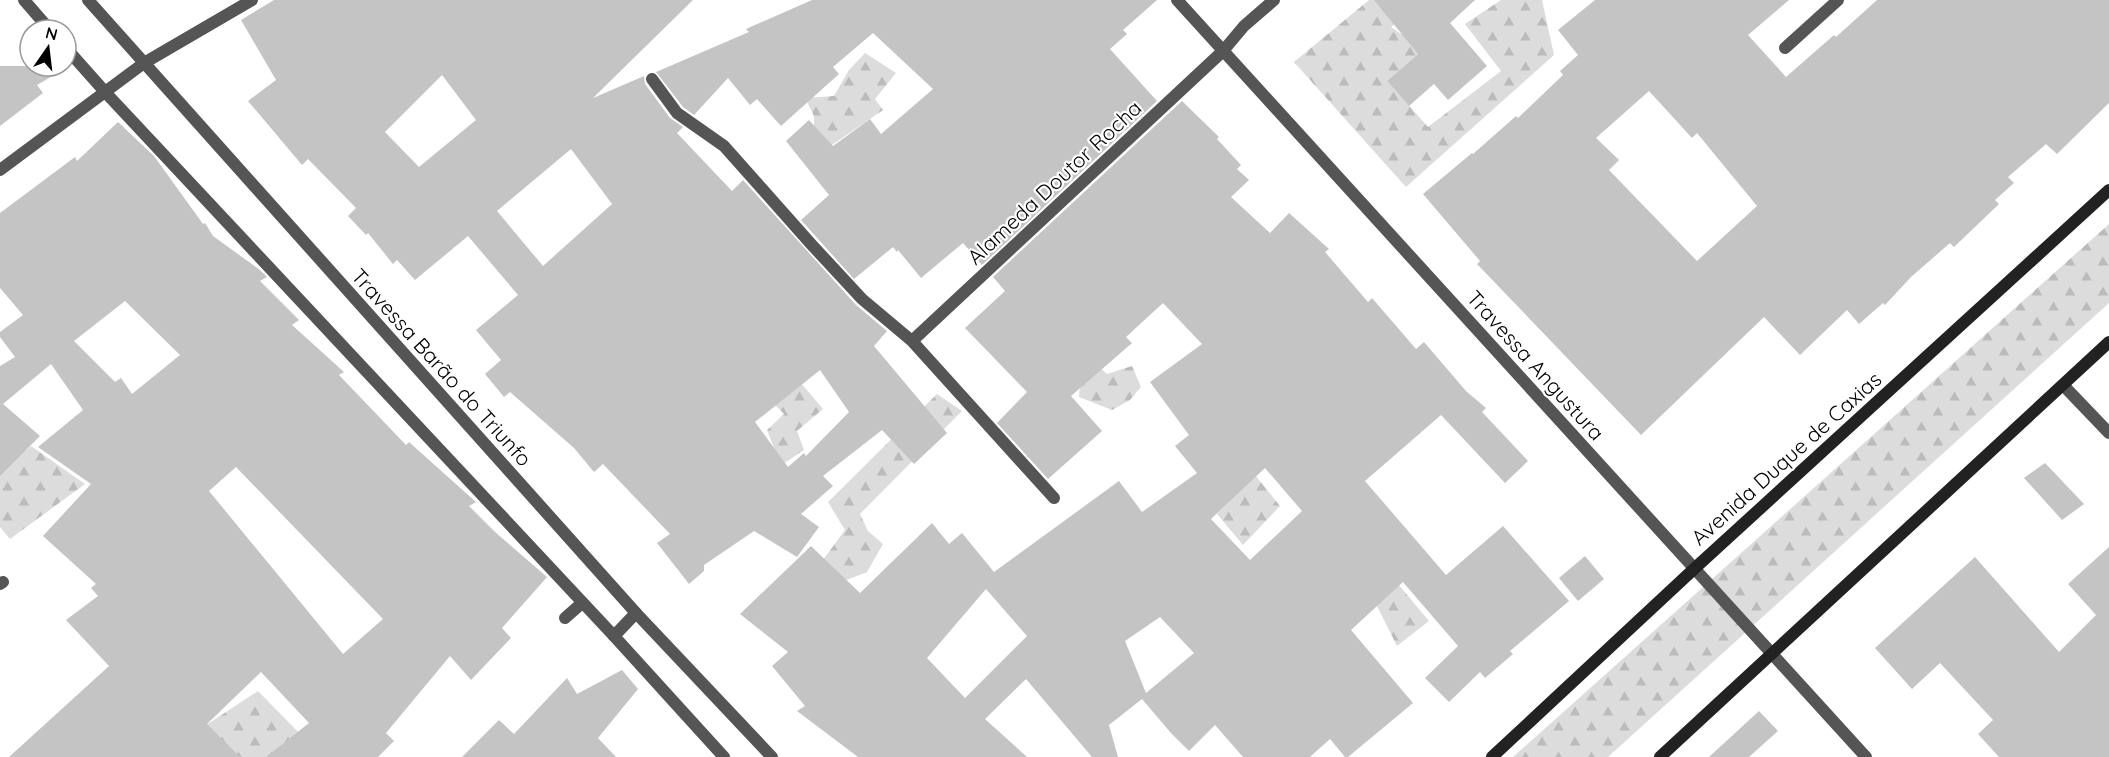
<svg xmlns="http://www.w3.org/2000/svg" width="2109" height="757" font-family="Quicksand,sans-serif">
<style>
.forest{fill:url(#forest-firs)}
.building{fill:#c4c4c4;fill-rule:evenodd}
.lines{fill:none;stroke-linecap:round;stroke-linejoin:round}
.minor{stroke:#555;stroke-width:12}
.tertiary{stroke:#555;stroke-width:12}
.secondary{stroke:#222;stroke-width:12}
.labels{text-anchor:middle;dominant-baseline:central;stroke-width:4.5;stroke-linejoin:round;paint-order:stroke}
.street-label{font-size:21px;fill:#000;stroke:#fff}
</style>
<defs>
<pattern id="forest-firs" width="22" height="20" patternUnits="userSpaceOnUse" patternTransform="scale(1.5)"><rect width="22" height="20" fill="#dcdcdc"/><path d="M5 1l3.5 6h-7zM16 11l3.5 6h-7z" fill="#bbb"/></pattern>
</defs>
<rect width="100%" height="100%" fill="#fff"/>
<path class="forest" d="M 1369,0 L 1425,0 L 1391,27 L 1401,34 L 1422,25 L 1434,40 L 1387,81 L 1428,127 L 1501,71 L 1465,24 L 1501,0 L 1542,0 L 1554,55 L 1406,187 L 1294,62 Z
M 865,53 L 896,73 L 875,99 L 883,110 L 826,149 L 814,130 L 814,116 L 805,98 L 834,96 L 849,70 Z
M 2109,224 L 2109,303 L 1608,757 L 1513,757 Z
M 1095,363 L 1107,374 L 1132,366 L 1141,387 L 1130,400 L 1112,410 L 1079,397 L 1080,385 Z
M 795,376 L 823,409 L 797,431 L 804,450 L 780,466 L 766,454 L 774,448 L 767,430 L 784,414 L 775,405 Z
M 937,394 L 962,411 L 860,514 L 868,531 L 883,544 L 867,572 L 844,581 L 817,568 L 845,530 L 828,502 Z
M 31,446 L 85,484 L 10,539 L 0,527 L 0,471 Z
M 1255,475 L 1280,506 L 1243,545 L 1217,514 Z
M 1377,559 L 1429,621 L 1397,646 L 1378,608 L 1352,575 Z
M 258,691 L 300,734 L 282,744 L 271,757 L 203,757 L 194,733 Z"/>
<path class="building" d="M 274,0 L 693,0 L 593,98 L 644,76 L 645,84 L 670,118 L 683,127 L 677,133 L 732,191 L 743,180 L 856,305 L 887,331 L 874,346 L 947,433 L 914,464 L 882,430 L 823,476 L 833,486 L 801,514 L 819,527 L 797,557 L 754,531 L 704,565 L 704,571 L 689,584 L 657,543 L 670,534 L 603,464 L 594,472 L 574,448 L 510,392 L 504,397 L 485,374 L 501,360 L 476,330 L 518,295 L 468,236 L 415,280 L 397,260 L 393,264 L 368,233 L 366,235 L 348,216 L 356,208 L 308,159 L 302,165 L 248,101 L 276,80 L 241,20 ZM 442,75 L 476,120 L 419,167 L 385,132 ZM 571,149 L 612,204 L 543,266 L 497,211 ZM 820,370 L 849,412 L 806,456 L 804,453 L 788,467 L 755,422 Z
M 812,0 L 1157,0 L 1123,30 L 1127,34 L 1110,49 L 1157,101 L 982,265 L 963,243 L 921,278 L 898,250 L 897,252 L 893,247 L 854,279 L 801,220 L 829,195 L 786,141 L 809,120 L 833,146 L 870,119 L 881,134 L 933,89 L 873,33 L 833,67 L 839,74 L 781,126 L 757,99 L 750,105 L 728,78 L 694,115 L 683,107 L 656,72 L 749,32 L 746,29 Z
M 1374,0 L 1475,0 L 1450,23 L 1487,66 L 1448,100 L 1434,84 L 1409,106 L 1387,81 L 1418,54 Z
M 1595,0 L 1789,0 L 1748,35 L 1786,77 L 1834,35 L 1836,37 L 1877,0 L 2109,0 L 2109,103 L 2057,154 L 2046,144 L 2008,177 L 2014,183 L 1995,200 L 1999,204 L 1954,247 L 1950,243 L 1911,277 L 1885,305 L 1883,303 L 1859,324 L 1847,310 L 1800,355 L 1764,317 L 1641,435 L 1477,264 L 1480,261 L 1423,194 L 1472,153 L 1473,154 L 1516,116 L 1518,118 L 1563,75 L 1560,71 L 1578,55 L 1558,30 ZM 1649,91 L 1692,138 L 1697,133 L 1757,206 L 1697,261 L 1609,170 L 1619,160 L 1596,138 Z
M 0,66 L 70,66 L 37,85 L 43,93 L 0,126 Z
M 1182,101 L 1219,137 L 1217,139 L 1241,165 L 1237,169 L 1249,180 L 1231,197 L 1270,233 L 1289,213 L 1329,249 L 1325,252 L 1368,302 L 1372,298 L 1416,349 L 1424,342 L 1466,391 L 1486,408 L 1482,412 L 1528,461 L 1505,483 L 1441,415 L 1365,481 L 1446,575 L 1503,526 L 1569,601 L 1510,651 L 1513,654 L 1485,678 L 1480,672 L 1449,702 L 1425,678 L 1458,646 L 1403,582 L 1351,630 L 1413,703 L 1348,757 L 1345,757 L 1330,739 L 1310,757 L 1243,757 L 1215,725 L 1189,751 L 1171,733 L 1142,699 L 1109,725 L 1118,757 L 1092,757 L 1026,679 L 985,719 L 1027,757 L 858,757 L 797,711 L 805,706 L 772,666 L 788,652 L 740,614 L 811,546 L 860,593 L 932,523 L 949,544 L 962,533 L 994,572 L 1119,481 L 1142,512 L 1197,473 L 1175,446 L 1189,435 L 1150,382 L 1202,344 L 1163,303 L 1126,337 L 1132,343 L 1071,396 L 1102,431 L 1048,479 L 997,423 L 1027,392 L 965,328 L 1005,291 L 993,277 ZM 1265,468 L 1302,511 L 1250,560 L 1211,519 ZM 986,589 L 1027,636 L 965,698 L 927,658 ZM 1160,617 L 1194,653 L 1146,693 L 1125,641 Z
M 118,122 L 154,156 L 203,224 L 205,223 L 213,236 L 260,270 L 267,277 L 260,281 L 299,320 L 292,325 L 344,372 L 339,375 L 406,445 L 409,442 L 476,502 L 469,506 L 495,532 L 547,577 L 502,628 L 511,638 L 471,680 L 450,656 L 386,733 L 394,741 L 378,757 L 266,757 L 309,723 L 261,672 L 207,724 L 240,757 L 9,757 L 109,666 L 66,620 L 98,596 L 91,588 L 96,584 L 43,536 L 91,484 L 38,447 L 83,410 L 51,364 L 3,404 L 40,436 L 0,476 L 0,366 L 15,357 L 0,337 L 0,332 L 23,315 L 0,288 L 0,213 L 75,157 L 77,161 ZM 125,301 L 180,355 L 132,394 L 121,378 L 115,382 L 74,341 ZM 236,467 L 383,619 L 343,654 L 209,491 Z
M 2045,463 L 2084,504 L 2062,520 L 2024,478 Z
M 2109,547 L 2109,757 L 1999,757 L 1978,734 L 1993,720 L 1940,663 L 1912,689 L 1875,648 L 1975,557 L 2059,652 L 2096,615 L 2068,584 Z
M 1585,556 L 1604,579 L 1578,601 L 1559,578 Z
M 622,670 L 638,689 L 598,738 L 616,757 L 462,757 L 499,720 L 514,734 L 567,678 L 577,694 Z
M 1759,711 L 1778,731 L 1749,757 L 1709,757 Z"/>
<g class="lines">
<path class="minor" d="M 1785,48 L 1838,0
M 652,79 L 677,113 L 724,146 L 811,244 L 862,299 L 912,341 L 1054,498
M 0,170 L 144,63 L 252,0
M 912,341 L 1223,51 L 1244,26 L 1274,0
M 2063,385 L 2109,433
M 0,584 L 3,582
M 565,618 L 582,603
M 614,636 L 636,613"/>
<path class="tertiary" d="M 24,0 L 50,30
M 88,0 L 636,613 L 772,757
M 1177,0 L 1866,757
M 66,48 L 106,93 L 614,636 L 724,757"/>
<path class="secondary" d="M 1492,757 L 1695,568 L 2109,190
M 1660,757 L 2109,342"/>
</g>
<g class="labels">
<g class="street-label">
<text transform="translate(1054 182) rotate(-43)">Alameda Doutor Rocha</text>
<text transform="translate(1536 365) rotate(48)">Travessa Angustura</text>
<text transform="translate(442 367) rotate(48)">Travessa Barão do Triunfo</text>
<text transform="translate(1786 458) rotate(-42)">Avenida Duque de Caxias</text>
</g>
</g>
<g transform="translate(48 48) rotate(14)"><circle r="28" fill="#ffffff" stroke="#999999" stroke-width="1.5"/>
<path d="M0-4.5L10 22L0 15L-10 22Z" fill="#000000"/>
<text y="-9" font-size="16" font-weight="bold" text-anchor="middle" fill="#000000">N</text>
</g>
</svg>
